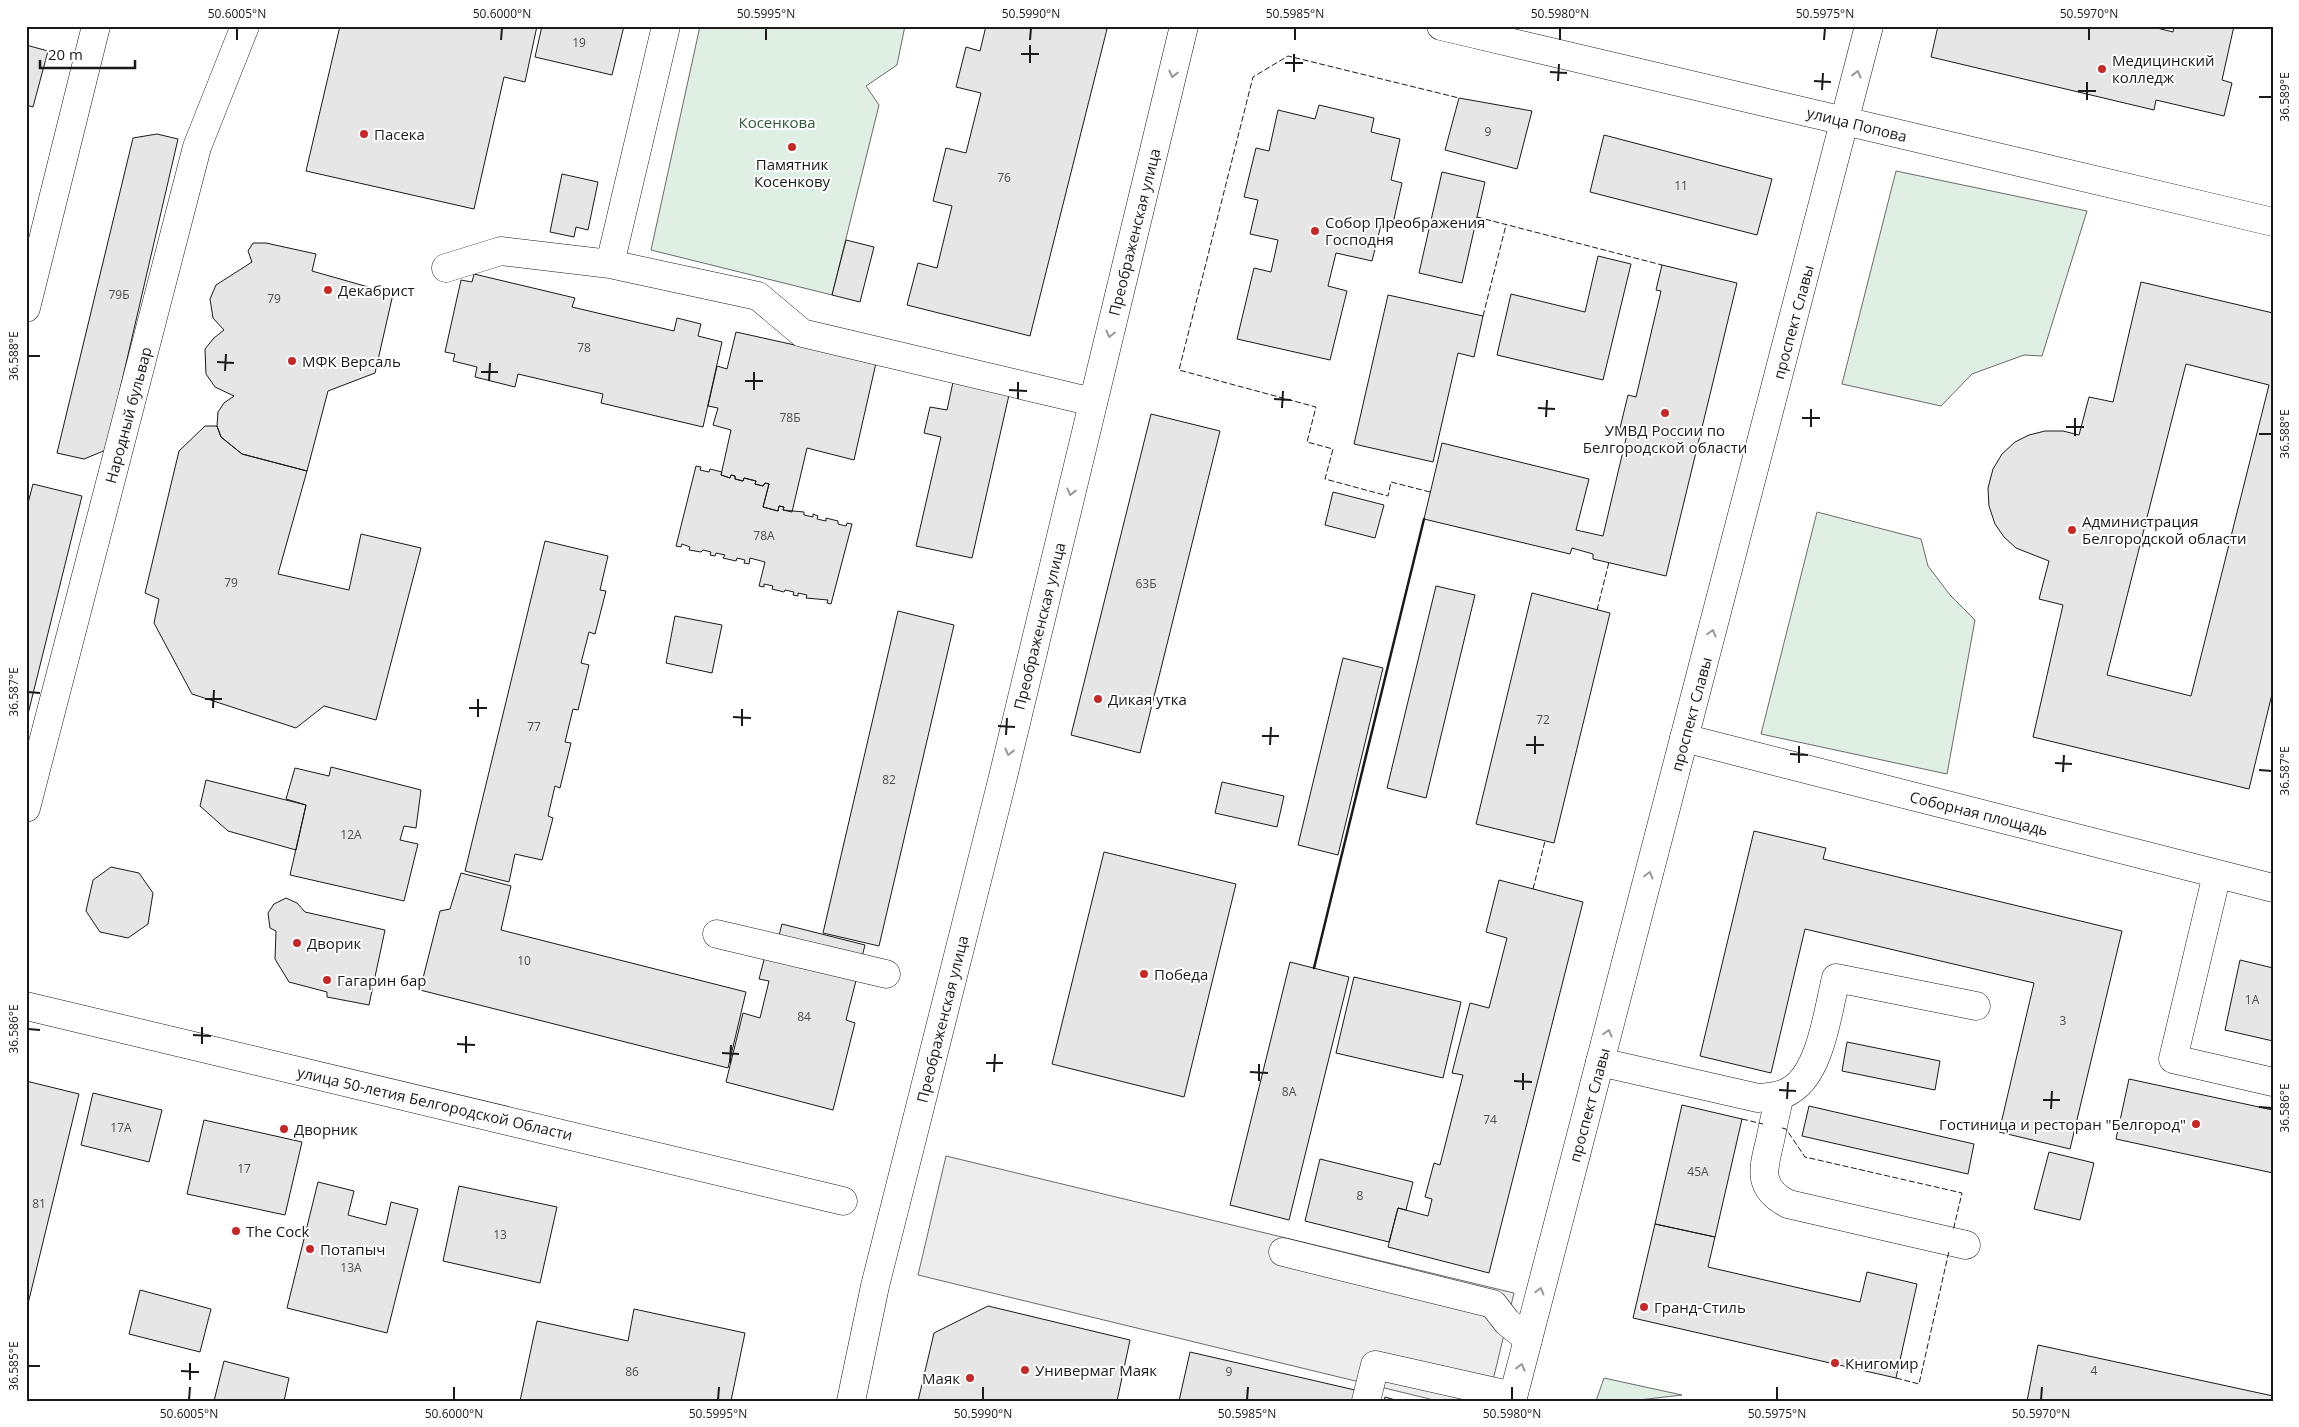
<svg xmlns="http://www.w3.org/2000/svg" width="2299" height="1427" font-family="'Open Sans',sans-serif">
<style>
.green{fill:#e0efe3;stroke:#6a6a6a}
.parking{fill:#ededed;stroke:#6a6a6a}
.building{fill:#e6e6e6;stroke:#1a1a1a;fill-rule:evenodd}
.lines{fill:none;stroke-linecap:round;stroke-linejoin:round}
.minor-casing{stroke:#1a1a1a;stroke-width:29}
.major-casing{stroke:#1a1a1a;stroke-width:29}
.minor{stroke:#fff;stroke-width:28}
.major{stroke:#fff;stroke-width:28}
.fence{stroke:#1a1a1a;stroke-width:1;stroke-dasharray:6 2.5;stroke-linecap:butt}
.wall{stroke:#1a1a1a;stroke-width:2.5}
.oneway{stroke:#989898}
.ticks{fill:none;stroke:#1a1a1a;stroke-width:2}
.poi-dot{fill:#c62828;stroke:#fff;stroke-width:2}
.labels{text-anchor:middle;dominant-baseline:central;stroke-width:4;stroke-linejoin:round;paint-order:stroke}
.number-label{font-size:12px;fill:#4d4d4d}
.poi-label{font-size:15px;fill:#1a1a1a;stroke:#fff;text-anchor:start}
.park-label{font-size:15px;fill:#2b5a34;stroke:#fff}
.street-label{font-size:15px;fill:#1a1a1a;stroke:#fff}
.neatline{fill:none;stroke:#1a1a1a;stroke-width:2}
.ticks-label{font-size:12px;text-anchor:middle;fill:#1a1a1a}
</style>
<rect width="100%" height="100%" fill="#fff"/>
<path class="green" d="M 700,26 L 905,26 L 897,65 L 866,86 L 879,105 L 832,295 L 651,250 Z
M 1896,171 L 2087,211 L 2042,356 L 2024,355 L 1972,374 L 1941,406 L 1842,384 Z
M 1817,512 L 1921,539 L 1928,566 L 1950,595 L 1975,620 L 1947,774 L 1761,734 Z
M 1604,1378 L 1682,1395 L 1630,1401 L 1596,1401 Z"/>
<path class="parking" d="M 946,1156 L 1514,1293 L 1488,1401 L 1438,1401 L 918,1275 Z"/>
<path class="building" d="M 340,26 L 537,26 L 525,82 L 504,77 L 474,209 L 306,171 Z
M 542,26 L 624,26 L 612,75 L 535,57 Z
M 986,26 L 1096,26 L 1107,29 L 1030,336 L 907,305 L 918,263 L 937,268 L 952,206 L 933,201 L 946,148 L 966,153 L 981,93 L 956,87 L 966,47 L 980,51 Z
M 1938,26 L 2149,26 L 2173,32 L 2174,26 L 2234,26 L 2222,80 L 2232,83 L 2224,116 L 2156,100 L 2154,110 L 1931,57 Z
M 26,45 L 48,51 L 33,107 L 26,105 Z
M 1459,98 L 1532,111 L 1517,169 L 1445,150 Z
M 1319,105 L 1374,118 L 1371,132 L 1400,139 L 1391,180 L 1402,183 L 1392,228 L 1381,225 L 1372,261 L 1336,253 L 1328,286 L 1347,291 L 1330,360 L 1237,339 L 1254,268 L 1271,272 L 1278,240 L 1250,234 L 1258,200 L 1244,197 L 1256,148 L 1269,151 L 1278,110 L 1315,119 Z
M 157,134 L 178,139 L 106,450 L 84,459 L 57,453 L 133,138 Z
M 1604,135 L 1772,179 L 1757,235 L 1590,192 Z
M 1442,172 L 1485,182 L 1462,283 L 1419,273 Z
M 562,174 L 598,182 L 588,230 L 576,227 L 574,237 L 550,232 Z
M 846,240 L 874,247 L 860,302 L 832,295 Z
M 253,243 L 266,243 L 316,254 L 312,271 L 393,294 L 375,373 L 328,391 L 307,471 L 242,454 L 221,437 L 217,426 L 218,412 L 224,403 L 234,396 L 215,387 L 206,374 L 205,349 L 214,338 L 224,330 L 213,318 L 210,299 L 216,285 L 252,262 L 248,251 Z
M 1598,256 L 1631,264 L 1603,380 L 1497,355 L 1511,294 L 1585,312 Z
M 1662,265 L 1737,283 L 1666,576 L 1593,559 L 1593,554 L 1572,548 L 1570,554 L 1424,519 L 1442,443 L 1589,479 L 1576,530 L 1603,536 L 1628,430 L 1620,428 L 1628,395 L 1636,397 L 1661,291 L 1656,290 Z
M 474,274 L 575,298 L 572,307 L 674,331 L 677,318 L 701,324 L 698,336 L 722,342 L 703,427 L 601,403 L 603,394 L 518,374 L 515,387 L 475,377 L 477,367 L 453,361 L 455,354 L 445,352 L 461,280 L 472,282 Z
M 2141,282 L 2273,313 L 2273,690 L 2249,789 L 2033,737 L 2063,605 L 2039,599 L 2049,561 L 2016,548 L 2004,537 L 1995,524 L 1989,506 L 1988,488 L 1993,469 L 2002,454 L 2015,442 L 2029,435 L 2045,431 L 2063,431 L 2079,435 L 2089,397 L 2113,402 ZM 2186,364 L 2269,385 L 2191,696 L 2107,675 Z
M 1388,295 L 1483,316 L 1474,357 L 1458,353 L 1433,462 L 1354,444 Z
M 736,332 L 876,363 L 854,460 L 807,448 L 792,512 L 783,510 L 784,507 L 779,506 L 778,511 L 763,507 L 769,484 L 765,483 L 763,486 L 755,484 L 756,481 L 744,478 L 743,481 L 735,479 L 735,476 L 731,475 L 730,478 L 721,475 L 731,430 L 713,425 L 718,408 L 708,406 L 717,366 L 727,369 Z
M 953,382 L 1009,395 L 972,558 L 916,546 L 941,437 L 924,433 L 930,407 L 947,410 Z
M 1151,414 L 1220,431 L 1140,753 L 1071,735 Z
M 205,426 L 217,426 L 221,437 L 242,454 L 307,471 L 278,574 L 349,590 L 361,534 L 421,548 L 376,720 L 324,706 L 296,728 L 192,694 L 154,623 L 159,599 L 145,593 L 179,451 Z
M 696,466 L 701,467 L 700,470 L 709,472 L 710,469 L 722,472 L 721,475 L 730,478 L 731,475 L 735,476 L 735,479 L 743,481 L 744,478 L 756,481 L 755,484 L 763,486 L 765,483 L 769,484 L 763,507 L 778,511 L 779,506 L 784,507 L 783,510 L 804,512 L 804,515 L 813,517 L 813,514 L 818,516 L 817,519 L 826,521 L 826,518 L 838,521 L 838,524 L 846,526 L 847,523 L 852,524 L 831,604 L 827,603 L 828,600 L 806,598 L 807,595 L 798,593 L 798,596 L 793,595 L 794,592 L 785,590 L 784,592 L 772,589 L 773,586 L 764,584 L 764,587 L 759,586 L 765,562 L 750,558 L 749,564 L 744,563 L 745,560 L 737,558 L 736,561 L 723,558 L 725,555 L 716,553 L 715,556 L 710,555 L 711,552 L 703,550 L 701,552 L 689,550 L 690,547 L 682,544 L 681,547 L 676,546 Z
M 33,484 L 82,496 L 27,718 L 26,511 Z
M 1333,492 L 1384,505 L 1375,538 L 1325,525 Z
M 545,541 L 608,556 L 600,590 L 606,591 L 595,634 L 589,632 L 581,663 L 589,665 L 578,710 L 573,709 L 565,742 L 571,743 L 560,788 L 555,786 L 548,816 L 553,818 L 542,860 L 515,854 L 509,882 L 465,871 Z
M 1436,586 L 1475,595 L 1426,798 L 1387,788 Z
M 1532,593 L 1610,613 L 1554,843 L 1476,824 Z
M 898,611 L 954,625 L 879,946 L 823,933 Z
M 675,616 L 722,625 L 712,673 L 666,663 Z
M 1343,658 L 1383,668 L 1338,855 L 1298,845 Z
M 331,767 L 421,790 L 416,828 L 404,826 L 400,840 L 418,844 L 404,901 L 290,875 L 306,805 L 286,799 L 295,768 L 329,776 Z
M 206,780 L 306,805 L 296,850 L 228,831 L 200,806 Z
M 1222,782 L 1284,796 L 1277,827 L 1215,813 Z
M 1754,831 L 1826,848 L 1823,859 L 2122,931 L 2070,1149 L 1999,1132 L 2034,983 L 1805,929 L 1771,1073 L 1700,1056 Z
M 1104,852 L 1236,884 L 1184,1097 L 1052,1064 Z
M 111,867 L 139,873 L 153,893 L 148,924 L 128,938 L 100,932 L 86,911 L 93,880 Z
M 461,873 L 511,886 L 501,930 L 746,992 L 728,1068 L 420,990 L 440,911 L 450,909 Z
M 1499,880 L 1583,902 L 1489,1273 L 1388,1247 L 1398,1208 L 1428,1216 L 1432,1199 L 1425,1197 L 1434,1163 L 1440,1165 L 1463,1075 L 1452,1073 L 1470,1003 L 1489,1008 L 1507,938 L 1486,932 Z
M 286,898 L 297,903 L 305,912 L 385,930 L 369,1005 L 327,997 L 327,992 L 289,982 L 275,959 L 276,931 L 270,928 L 268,913 L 274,904 Z
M 782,924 L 865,945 L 846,1020 L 855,1023 L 833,1110 L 726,1082 L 743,1013 L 760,1018 L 769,981 L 759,979 L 765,956 L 773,958 Z
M 2240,960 L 2273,968 L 2273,1041 L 2225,1030 Z
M 1290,962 L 1349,977 L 1289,1220 L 1230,1205 Z
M 1354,977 L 1461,1002 L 1443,1078 L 1336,1053 Z
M 1847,1042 L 1940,1061 L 1935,1090 L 1842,1071 Z
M 2129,1079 L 2273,1110 L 2273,1173 L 2116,1139 Z
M 26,1081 L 79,1094 L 26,1312 Z
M 93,1093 L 162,1110 L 149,1162 L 81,1145 Z
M 1682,1105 L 1742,1119 L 1715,1237 L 1655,1224 Z
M 1809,1106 L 1974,1144 L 1968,1174 L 1802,1136 Z
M 204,1120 L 302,1142 L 285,1215 L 187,1194 Z
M 2049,1152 L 2094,1163 L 2080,1220 L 2034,1209 Z
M 1320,1159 L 1413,1182 L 1406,1210 L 1398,1208 L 1389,1242 L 1305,1221 Z
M 318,1182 L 354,1191 L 348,1215 L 386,1225 L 391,1202 L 418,1209 L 387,1333 L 287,1308 Z
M 459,1186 L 557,1207 L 540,1283 L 443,1261 Z
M 1655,1224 L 1715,1237 L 1708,1267 L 1860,1302 L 1867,1272 L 1917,1284 L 1896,1378 L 1633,1318 Z
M 140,1290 L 211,1309 L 200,1352 L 129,1334 Z
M 988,1306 L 1130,1340 L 1117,1401 L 918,1401 L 934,1333 Z
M 634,1309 L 745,1333 L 731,1401 L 520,1401 L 537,1321 L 628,1341 Z
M 2038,1345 L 2273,1396 L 2273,1401 L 2027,1401 Z
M 1190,1352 L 1355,1390 L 1353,1401 L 1179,1401 Z
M 224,1361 L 289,1378 L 284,1401 L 214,1401 Z
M 1385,1397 L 1399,1401 L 1384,1401 Z"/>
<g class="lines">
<g class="minor-casing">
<path id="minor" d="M 666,26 L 610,264 L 758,296 L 802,333 L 1093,402
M 446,268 L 501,251 L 610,264
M 26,308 L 96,26
M 1684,738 L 2273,888
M 26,808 L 197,147 L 245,26
M 2217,874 L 2173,1059 L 2273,1082
M 717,934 L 886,974
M 26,1006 L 843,1201
M 1600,1062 L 1758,1098 C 1769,1097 1781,1097 1791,1090 C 1821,1072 1828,1010 1836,978 L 1976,1006
M 1780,1095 C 1776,1111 1773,1126 1770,1141 C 1763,1169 1757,1188 1788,1204 L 1966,1245
M 1283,1252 L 1493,1304 L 1507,1322 L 1528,1339
M 1366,1401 L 1375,1365 L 1513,1396"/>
</g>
<g class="major-casing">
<path id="major" d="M 1441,26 L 2273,222
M 851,1401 L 875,1286 L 1001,785 L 1184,26
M 1512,1401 L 1869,26"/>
</g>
<use href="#minor" class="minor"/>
<use href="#major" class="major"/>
<path class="fence" d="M 1477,217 L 1662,265
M 1483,316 L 1506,225
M 1430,492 L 1391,482 L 1388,496 L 1325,479 L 1333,449 L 1307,442 L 1316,407 L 1179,370 L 1253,77 L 1288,56 L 1459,98
M 1597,610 L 1609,562
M 1533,889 L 1545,841
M 1742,1119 L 1763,1124
M 1782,1128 L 1786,1129 L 1805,1157 L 1962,1193 L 1953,1231
M 1896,1378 L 1919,1384 L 1949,1251"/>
<path class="wall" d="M 1314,968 L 1424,519"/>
</g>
<defs><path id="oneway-chevron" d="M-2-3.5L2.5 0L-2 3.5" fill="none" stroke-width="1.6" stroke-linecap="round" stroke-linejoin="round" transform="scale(1.25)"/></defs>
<g class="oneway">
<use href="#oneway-chevron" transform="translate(1173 74) rotate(104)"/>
<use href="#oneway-chevron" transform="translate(1857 74) rotate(-76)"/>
<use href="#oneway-chevron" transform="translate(1110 334) rotate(103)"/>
<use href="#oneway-chevron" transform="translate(1071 492) rotate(104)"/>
<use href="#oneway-chevron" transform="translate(1712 633) rotate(-75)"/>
<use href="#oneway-chevron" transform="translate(1009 752) rotate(104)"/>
<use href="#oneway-chevron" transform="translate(1649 875) rotate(-75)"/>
<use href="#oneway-chevron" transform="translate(1608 1033) rotate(-75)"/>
<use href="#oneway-chevron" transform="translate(1540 1291) rotate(-75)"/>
<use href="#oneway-chevron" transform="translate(1521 1367) rotate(-76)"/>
</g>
<path class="ticks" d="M 237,40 L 237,28M 501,40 L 502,28M 766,40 L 766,28M 1030,40 L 1031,28M 1295,40 L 1295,28M 1560,40 L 1560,28M 1824,40 L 1825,28M 2089,40 L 2089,28M 1021,54 L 1039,54M 1030,63 L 1030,45M 1285,63 L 1303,63M 1294,72 L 1294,54M 1550,72 L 1567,73M 1558,81 L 1559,64M 1814,81 L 1831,82M 1822,90 L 1823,73M 2078,91 L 2096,91M 2259,97 L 2272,97M 2087,100 L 2087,82M 28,356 L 40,356M 217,362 L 234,363M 225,371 L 226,354M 481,372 L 498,372M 489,381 L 490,363M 745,381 L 763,381M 754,390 L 754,372M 1009,390 L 1027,391M 1018,399 L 1018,382M 1274,399 L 1291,400M 1282,408 L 1283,391M 1538,408 L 1555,409M 1546,417 L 1547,400M 1802,418 L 1820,418M 1811,427 L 1811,409M 2066,427 L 2084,427M 2259,434 L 2272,434M 2075,436 L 2075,418M 28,692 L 40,693M 205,699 L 222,699M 213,708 L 214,690M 469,708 L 487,708M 478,717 L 478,699M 733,717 L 751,718M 742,726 L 742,709M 998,726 L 1015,727M 1006,735 L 1007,718M 1262,736 L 1279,736M 1270,745 L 1271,727M 1526,745 L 1544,745M 1535,754 L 1535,736M 1790,754 L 1808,755M 1799,763 L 1799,746M 2055,763 L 2072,764M 2259,770 L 2272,771M 2063,772 L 2064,755M 28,1029 L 40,1030M 193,1035 L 211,1036M 202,1044 L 202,1027M 457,1044 L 475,1045M 466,1053 L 466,1036M 722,1053 L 739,1054M 730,1063 L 731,1045M 986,1063 L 1003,1063M 994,1072 L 995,1054M 1250,1072 L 1268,1073M 1259,1081 L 1259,1064M 1514,1081 L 1532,1082M 1523,1090 L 1523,1073M 1779,1090 L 1796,1091M 1787,1099 L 1788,1082M 2043,1100 L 2060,1100M 2259,1107 L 2272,1108M 2051,1109 L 2052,1091M 28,1366 L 40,1366M 181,1371 L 199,1372M 190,1380 L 190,1363M 189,1400 L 190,1387M 454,1400 L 454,1387M 718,1400 L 719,1387M 983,1400 L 983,1387M 1247,1400 L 1248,1387M 1512,1400 L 1512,1387M 1777,1400 L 1777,1387M 2041,1400 L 2042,1387"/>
<g class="poi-dot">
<circle cx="2102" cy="69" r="5"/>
<circle cx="364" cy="134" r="5"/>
<circle cx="792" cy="147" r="5"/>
<circle cx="1315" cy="231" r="5"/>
<circle cx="328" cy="290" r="5"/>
<circle cx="292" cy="361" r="5"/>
<circle cx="1665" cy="413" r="5"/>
<circle cx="2072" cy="530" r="5"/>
<circle cx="1098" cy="699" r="5"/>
<circle cx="297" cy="943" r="5"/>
<circle cx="1144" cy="974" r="5"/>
<circle cx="327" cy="980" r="5"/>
<circle cx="2196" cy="1124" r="5"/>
<circle cx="284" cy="1129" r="5"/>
<circle cx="236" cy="1231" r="5"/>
<circle cx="310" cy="1249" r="5"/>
<circle cx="1644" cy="1307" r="5"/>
<circle cx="1835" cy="1363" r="5"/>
<circle cx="1025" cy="1370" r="5"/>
<circle cx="970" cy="1378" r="5"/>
</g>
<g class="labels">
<g class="number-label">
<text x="579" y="42">19</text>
<text x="1488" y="131">9</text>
<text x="1004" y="177">76</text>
<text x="1681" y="185">11</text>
<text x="119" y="294">79Б</text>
<text x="274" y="298">79</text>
<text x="584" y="347">78</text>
<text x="790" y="417">78Б</text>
<text x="764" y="535">78А</text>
<text x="231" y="582">79</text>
<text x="1146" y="583">63Б</text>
<text x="1543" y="719">72</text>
<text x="534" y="726">77</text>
<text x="889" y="779">82</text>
<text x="351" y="834">12А</text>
<text x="524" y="960">10</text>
<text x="2252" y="999">1А</text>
<text x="804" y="1016">84</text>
<text x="2063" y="1020">3</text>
<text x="1289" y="1091">8А</text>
<text x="1490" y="1119">74</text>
<text x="121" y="1127">17А</text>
<text x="244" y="1168">17</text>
<text x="1698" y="1171">45А</text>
<text x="1360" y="1195">8</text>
<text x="39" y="1203">81</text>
<text x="500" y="1234">13</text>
<text x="351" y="1267">13А</text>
<text x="2094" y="1370">4</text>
<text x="632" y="1371">86</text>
<text x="1229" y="1371">9</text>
</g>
<g class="poi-label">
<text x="2112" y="60">Медицинский<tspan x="2112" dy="17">колледж</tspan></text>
<text x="374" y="134">Пасека</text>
<text x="792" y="164" text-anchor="middle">Памятник<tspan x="792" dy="17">Косенкову</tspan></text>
<text x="1325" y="222">Собор Преображения<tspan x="1325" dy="17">Господня</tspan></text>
<text x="338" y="290">Декабрист</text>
<text x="302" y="361">МФК Версаль</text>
<text x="1665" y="430" text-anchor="middle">УМВД России по<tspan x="1665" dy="17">Белгородской области</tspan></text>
<text x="2082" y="521">Администрация<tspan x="2082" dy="17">Белгородской области</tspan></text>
<text x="1108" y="699">Дикая утка</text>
<text x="307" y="943">Дворик</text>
<text x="1154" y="974">Победа</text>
<text x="337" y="980">Гагарин бар</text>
<text x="2186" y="1124" text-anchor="end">Гостиница и ресторан "Белгород"</text>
<text x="294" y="1129">Дворник</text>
<text x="246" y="1231">The Cock</text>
<text x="320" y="1249">Потапыч</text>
<text x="1654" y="1307">Гранд-Стиль</text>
<text x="1845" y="1363">Книгомир</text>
<text x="1035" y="1370">Универмаг Маяк</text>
<text x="960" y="1378" text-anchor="end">Маяк</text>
</g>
<g class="park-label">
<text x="777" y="122">Косенкова</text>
</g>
<g class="street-label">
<text transform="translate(1857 124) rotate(14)">улица Попова</text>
<text transform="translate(1134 232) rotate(-76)">Преображенская улица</text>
<text transform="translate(1793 322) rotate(-75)">проспект Славы</text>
<text transform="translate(128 415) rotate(-75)">Народный бульвар</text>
<text transform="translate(1039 626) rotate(-76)">Преображенская улица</text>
<text transform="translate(1691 714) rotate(-75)">проспект Славы</text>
<text transform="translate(1979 813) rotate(14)">Соборная площадь</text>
<text transform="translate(942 1019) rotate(-76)">Преображенская улица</text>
<text transform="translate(435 1103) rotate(13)">улица 50-летия Белгородской Области</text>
<text transform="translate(1589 1105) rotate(-75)">проспект Славы</text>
</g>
</g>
<rect width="2299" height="1427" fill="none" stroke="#ffffff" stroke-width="55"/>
<path d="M40 60v8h95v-8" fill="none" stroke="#1a1a1a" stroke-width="2.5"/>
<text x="48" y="60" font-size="15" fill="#1a1a1a" stroke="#ffffff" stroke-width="4" paint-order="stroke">20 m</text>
<rect x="28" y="28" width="2244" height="1372" class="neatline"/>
<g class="ticks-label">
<text x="237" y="18">50.6005°N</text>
<text x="502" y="18">50.6000°N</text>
<text x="766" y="18">50.5995°N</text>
<text x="1031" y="18">50.5990°N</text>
<text x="1295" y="18">50.5985°N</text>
<text x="1560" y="18">50.5980°N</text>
<text x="1825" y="18">50.5975°N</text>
<text x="2089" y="18">50.5970°N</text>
<text transform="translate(2285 97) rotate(-90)" y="4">36.589°E</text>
<text transform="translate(14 356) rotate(-90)" y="4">36.588°E</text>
<text transform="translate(2285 434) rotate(-90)" y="4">36.588°E</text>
<text transform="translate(14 692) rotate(-90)" y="4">36.587°E</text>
<text transform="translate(2285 771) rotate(-90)" y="4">36.587°E</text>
<text transform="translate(14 1029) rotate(-90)" y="4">36.586°E</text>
<text transform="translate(2285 1108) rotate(-90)" y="4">36.586°E</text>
<text transform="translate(14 1366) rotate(-90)" y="4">36.585°E</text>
<text x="189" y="1418">50.6005°N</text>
<text x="454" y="1418">50.6000°N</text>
<text x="718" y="1418">50.5995°N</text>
<text x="983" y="1418">50.5990°N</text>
<text x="1247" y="1418">50.5985°N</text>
<text x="1512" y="1418">50.5980°N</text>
<text x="1777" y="1418">50.5975°N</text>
<text x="2041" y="1418">50.5970°N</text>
</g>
</svg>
